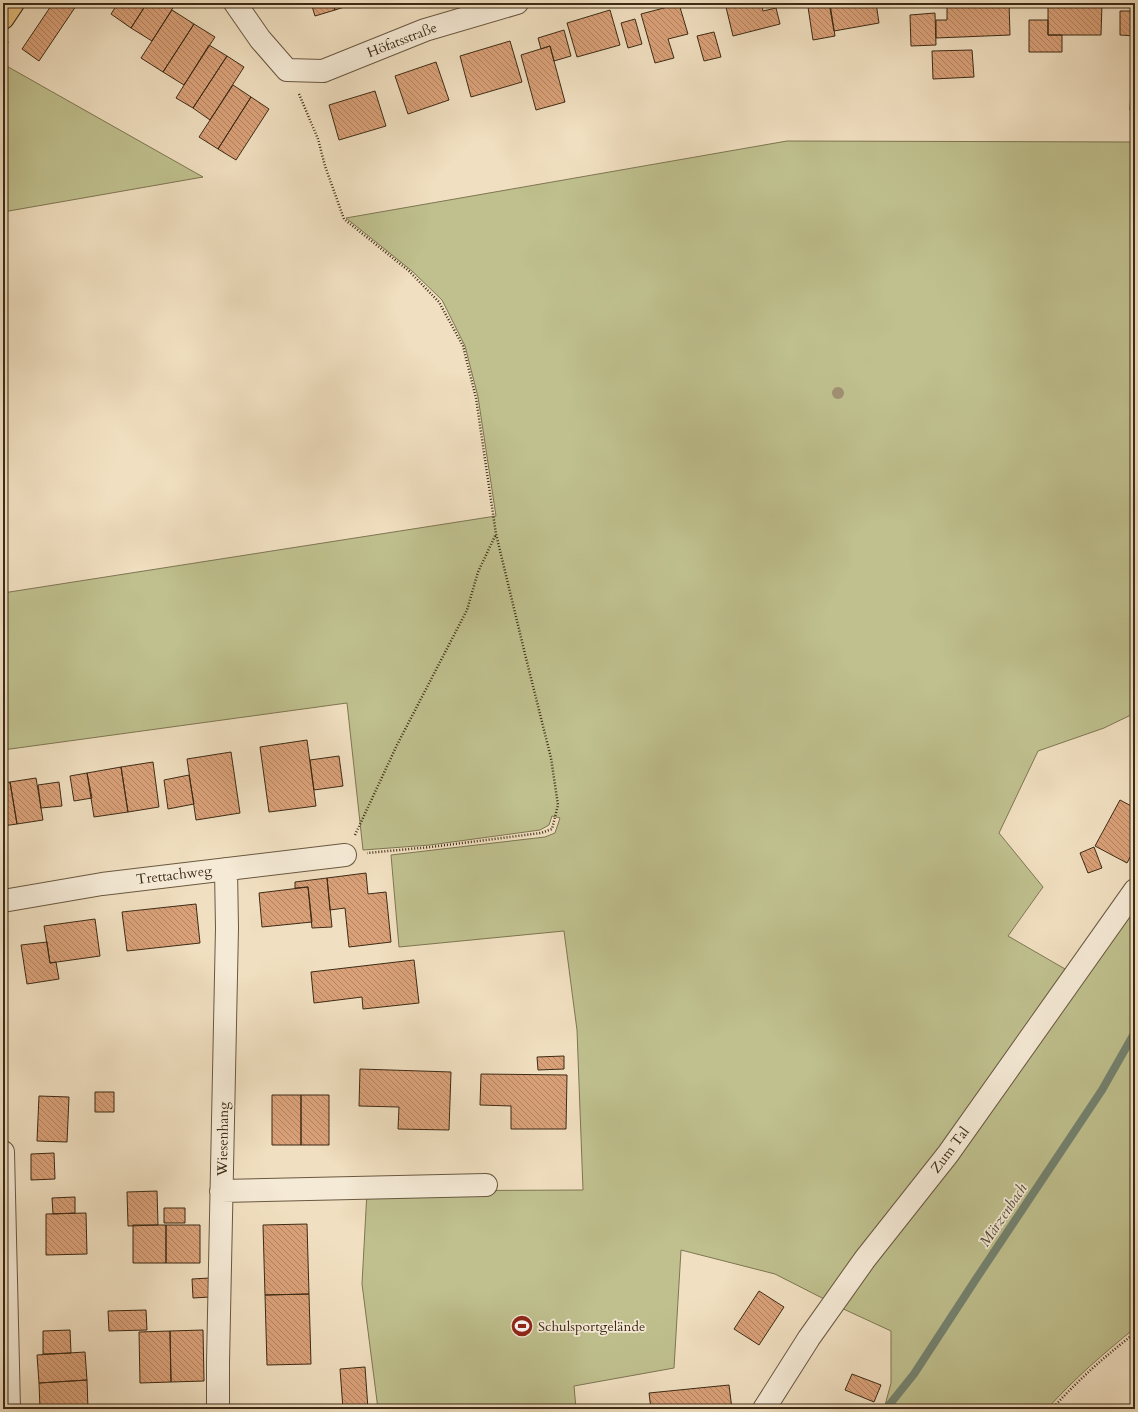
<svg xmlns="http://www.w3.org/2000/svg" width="1138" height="1412" font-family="Cardo,serif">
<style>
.grass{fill:#bfc08e;stroke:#7e7652}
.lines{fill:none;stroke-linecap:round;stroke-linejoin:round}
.stream{stroke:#758370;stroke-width:8}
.building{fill:url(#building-back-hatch);stroke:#3d2b15}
.minor-casing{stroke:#6a5840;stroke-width:24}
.major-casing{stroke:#3d2b15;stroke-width:24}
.path{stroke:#3d2b15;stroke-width:2.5;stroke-dasharray:1 2;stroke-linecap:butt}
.minor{stroke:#f5ead6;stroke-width:22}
.major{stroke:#e8c080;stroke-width:22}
.tree{fill:#a09072}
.labels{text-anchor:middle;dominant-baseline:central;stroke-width:3.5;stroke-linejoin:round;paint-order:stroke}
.street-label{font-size:14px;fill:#3d2b15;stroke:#f5ead6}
.poi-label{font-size:14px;fill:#3d2b15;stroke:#f5ead6;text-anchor:start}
.water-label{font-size:15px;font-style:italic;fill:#54503b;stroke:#f5ead6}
</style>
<defs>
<pattern id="building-back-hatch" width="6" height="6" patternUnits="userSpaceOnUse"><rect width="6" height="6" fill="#daa179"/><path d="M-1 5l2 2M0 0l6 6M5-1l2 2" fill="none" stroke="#b28362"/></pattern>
</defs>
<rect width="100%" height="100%" fill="#f0dfc0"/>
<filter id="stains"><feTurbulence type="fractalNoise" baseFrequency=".005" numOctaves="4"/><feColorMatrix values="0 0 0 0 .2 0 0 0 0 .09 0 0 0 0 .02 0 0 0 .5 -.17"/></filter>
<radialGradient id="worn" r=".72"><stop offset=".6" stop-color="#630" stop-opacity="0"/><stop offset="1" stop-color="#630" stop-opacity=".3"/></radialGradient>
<path class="grass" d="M 3,64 L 203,177 L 3,212 Z
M 787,141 L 1135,142 L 1135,713 L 1104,728 L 1038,751 L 999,833 L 1043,887 L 1008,936 L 1072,973 L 828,1301 L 775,1274 L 681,1250 L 674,1368 L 574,1386 L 576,1409 L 378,1409 L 362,1284 L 367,1191 L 583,1190 L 577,1030 L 564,931 L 399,947 L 391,855 L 545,837 L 555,833 L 560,818 L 552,816 L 549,825 L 540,830 L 430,845 L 363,850 L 347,703 L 3,750 L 3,593 L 496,516 L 478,397 L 465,346 L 442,300 L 412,271 L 346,218 Z
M 1135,895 L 1135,1328 C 1104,1353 1074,1379 1047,1409 L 884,1409 L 891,1383 L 891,1331 L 837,1306 Z"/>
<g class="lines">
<path class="stream" d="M 886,1409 L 914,1374 L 976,1279 L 1102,1090 L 1135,1032"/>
</g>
<path class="building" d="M 53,3 L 78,3 L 39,61 L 22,49 Z
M 118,3 L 147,3 L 131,28 L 111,14 Z
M 147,3 L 176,3 L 152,41 L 131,28 Z
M 311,3 L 333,3 L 335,10 L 315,16 Z
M 333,3 L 357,3 L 335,10 Z
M 725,3 L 761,3 L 763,11 L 776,8 L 780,24 L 733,36 Z
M 829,3 L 876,3 L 879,23 L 834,31 Z
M 947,3 L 1009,3 L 1010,35 L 936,38 L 936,20 L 947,20 Z
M 1048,3 L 1102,3 L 1101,35 L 1048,35 Z
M 679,4 L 688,34 L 668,39 L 674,58 L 655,63 L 641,14 Z
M 830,4 L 835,36 L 813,40 L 808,7 Z
M 172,10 L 194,24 L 163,72 L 141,58 Z
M 610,10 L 620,45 L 577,57 L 567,23 Z
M 1120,11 L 1135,11 L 1135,36 L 1120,35 Z
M 935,13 L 936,45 L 911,46 L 910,15 Z
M 635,19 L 642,44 L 628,48 L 621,23 Z
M 1029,20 L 1048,20 L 1048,35 L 1062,35 L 1062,52 L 1029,52 Z
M 194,24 L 215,37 L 184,85 L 163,72 Z
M 564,30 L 571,56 L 554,61 L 550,46 L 541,49 L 538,38 Z
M 714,32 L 721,57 L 704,61 L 697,36 Z
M 510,41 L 522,82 L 471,97 L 460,56 Z
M 209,45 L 227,56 L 193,108 L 176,98 Z
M 550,46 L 565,102 L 536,110 L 521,55 Z
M 972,50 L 974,77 L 933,79 L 932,51 Z
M 227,56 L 244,67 L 210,120 L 193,108 Z
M 436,62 L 449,100 L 408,114 L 395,76 Z
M 1132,67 L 1135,67 L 1135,110 L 1130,110 Z
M 233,85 L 251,97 L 218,149 L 199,137 Z
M 375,91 L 386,126 L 339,140 L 329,105 Z
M 251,97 L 269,109 L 236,160 L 218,149 Z
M 307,740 L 316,806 L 269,812 L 260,747 Z
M 231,752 L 240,813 L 196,820 L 187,759 Z
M 339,756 L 343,786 L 314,790 L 310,760 Z
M 153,762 L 159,807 L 128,812 L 121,767 Z
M 121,767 L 128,812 L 94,817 L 87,773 Z
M 87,773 L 92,798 L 74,801 L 70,776 Z
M 189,775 L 194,804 L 168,809 L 164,780 Z
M 36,778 L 43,820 L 17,824 L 10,782 Z
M 10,782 L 17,824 L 3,826 L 3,783 Z
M 59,782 L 62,806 L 41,808 L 38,785 Z
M 1120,800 L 1135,808 L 1135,848 L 1127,863 L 1095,846 Z
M 1094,847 L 1102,868 L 1088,873 L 1080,853 Z
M 366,873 L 368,894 L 386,892 L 391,942 L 349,947 L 345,908 L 330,910 L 327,878 Z
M 327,878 L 332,927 L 312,928 L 308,887 L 295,888 L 295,882 Z
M 308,887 L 312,922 L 262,927 L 259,893 Z
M 196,904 L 200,943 L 127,951 L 122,912 Z
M 95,919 L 100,956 L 50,963 L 44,926 Z
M 47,942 L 50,963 L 56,962 L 59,979 L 27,984 L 21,945 Z
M 414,960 L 419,1003 L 363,1009 L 362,997 L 314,1003 L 311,972 Z
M 564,1056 L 564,1069 L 538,1070 L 537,1057 Z
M 360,1069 L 451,1072 L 449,1130 L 398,1129 L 399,1107 L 359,1106 Z
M 481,1074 L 567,1075 L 566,1129 L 511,1129 L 511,1106 L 480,1105 Z
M 95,1092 L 114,1092 L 114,1112 L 95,1112 Z
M 272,1095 L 301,1095 L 301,1145 L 272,1145 Z
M 301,1095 L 329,1095 L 329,1145 L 301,1145 Z
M 39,1096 L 69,1097 L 67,1142 L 37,1141 Z
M 54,1153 L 55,1179 L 31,1180 L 31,1154 Z
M 157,1191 L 158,1225 L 128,1226 L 127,1192 Z
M 75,1197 L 75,1213 L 53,1214 L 52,1198 Z
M 164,1208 L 185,1208 L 185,1223 L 164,1223 Z
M 86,1213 L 87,1254 L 46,1255 L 46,1214 Z
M 307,1224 L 309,1294 L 265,1295 L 263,1225 Z
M 133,1225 L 166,1225 L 166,1263 L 133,1263 Z
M 166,1225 L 200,1225 L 200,1263 L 166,1263 Z
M 210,1278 L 210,1297 L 193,1298 L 192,1279 Z
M 759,1291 L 784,1307 L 759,1345 L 734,1329 Z
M 309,1294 L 311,1364 L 267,1365 L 265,1295 Z
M 146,1310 L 147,1330 L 109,1331 L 108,1311 Z
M 70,1330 L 71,1353 L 43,1354 L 43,1331 Z
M 203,1330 L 204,1381 L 171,1382 L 170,1331 Z
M 170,1331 L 171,1382 L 140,1383 L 139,1332 Z
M 85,1352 L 87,1380 L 39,1383 L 37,1355 Z
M 365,1367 L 368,1409 L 343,1409 L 340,1369 Z
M 852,1374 L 881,1385 L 874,1402 L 845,1390 Z
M 87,1380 L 88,1409 L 40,1409 L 39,1383 Z
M 729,1385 L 732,1409 L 651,1409 L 649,1393 Z"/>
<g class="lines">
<g class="minor-casing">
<path id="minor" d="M 235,3 L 260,39 L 287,70 L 323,71 L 425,30 L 517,3
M 3,901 L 102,884 L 345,855
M 3,1152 L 9,1409
M 221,1191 L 486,1185
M 218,1409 L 218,1362 L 227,928 L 226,869
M 764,1409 L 809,1338 L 865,1259 L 948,1154 L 1135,890"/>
</g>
<g class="major-casing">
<path id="major" d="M 3,18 L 13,3"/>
</g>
<path class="path" d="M 3,50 L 8,42
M 299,94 L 318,139 L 325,166 L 344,219 L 409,271 L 439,302 L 463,346 L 476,398 L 496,534 L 525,654 L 551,758 L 558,805 L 552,829 L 541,833 L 431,847 L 367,853
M 355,835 L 397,745 L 467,610 L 478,572 L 496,534
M 1052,1409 C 1077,1381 1105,1356 1135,1333"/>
<use href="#minor" class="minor"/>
<use href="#major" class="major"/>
</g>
<circle class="tree" cx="838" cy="393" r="6"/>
<defs>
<g id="stadium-disc" transform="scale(1.15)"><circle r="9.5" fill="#8f2418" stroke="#f5ead6"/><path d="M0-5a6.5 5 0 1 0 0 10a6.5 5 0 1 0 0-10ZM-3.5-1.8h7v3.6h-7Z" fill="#fff"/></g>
</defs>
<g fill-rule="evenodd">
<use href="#stadium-disc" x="522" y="1326"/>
</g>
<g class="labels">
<g class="street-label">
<text transform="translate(402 40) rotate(-21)">Höfatsstraße</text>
<text transform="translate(174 875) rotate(-7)">Trettachweg</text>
<text transform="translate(223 1139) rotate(-89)">Wiesenhang</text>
<text transform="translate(950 1150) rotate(-53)">Zum Tal</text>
</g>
<g class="poi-label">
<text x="538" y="1326">Schulsportgelände</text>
</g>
<g class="water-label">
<text transform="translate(1003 1215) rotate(-56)">Märzenbach</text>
</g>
</g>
<rect width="1138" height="1412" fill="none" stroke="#f0dfc0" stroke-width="16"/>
<rect x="4" y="4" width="1130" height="1404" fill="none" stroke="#3d2b15" stroke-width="2"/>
<rect x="8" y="8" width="1122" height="1396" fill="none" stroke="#3d2b15"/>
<rect width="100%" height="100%" filter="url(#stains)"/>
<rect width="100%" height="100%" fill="url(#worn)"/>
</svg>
